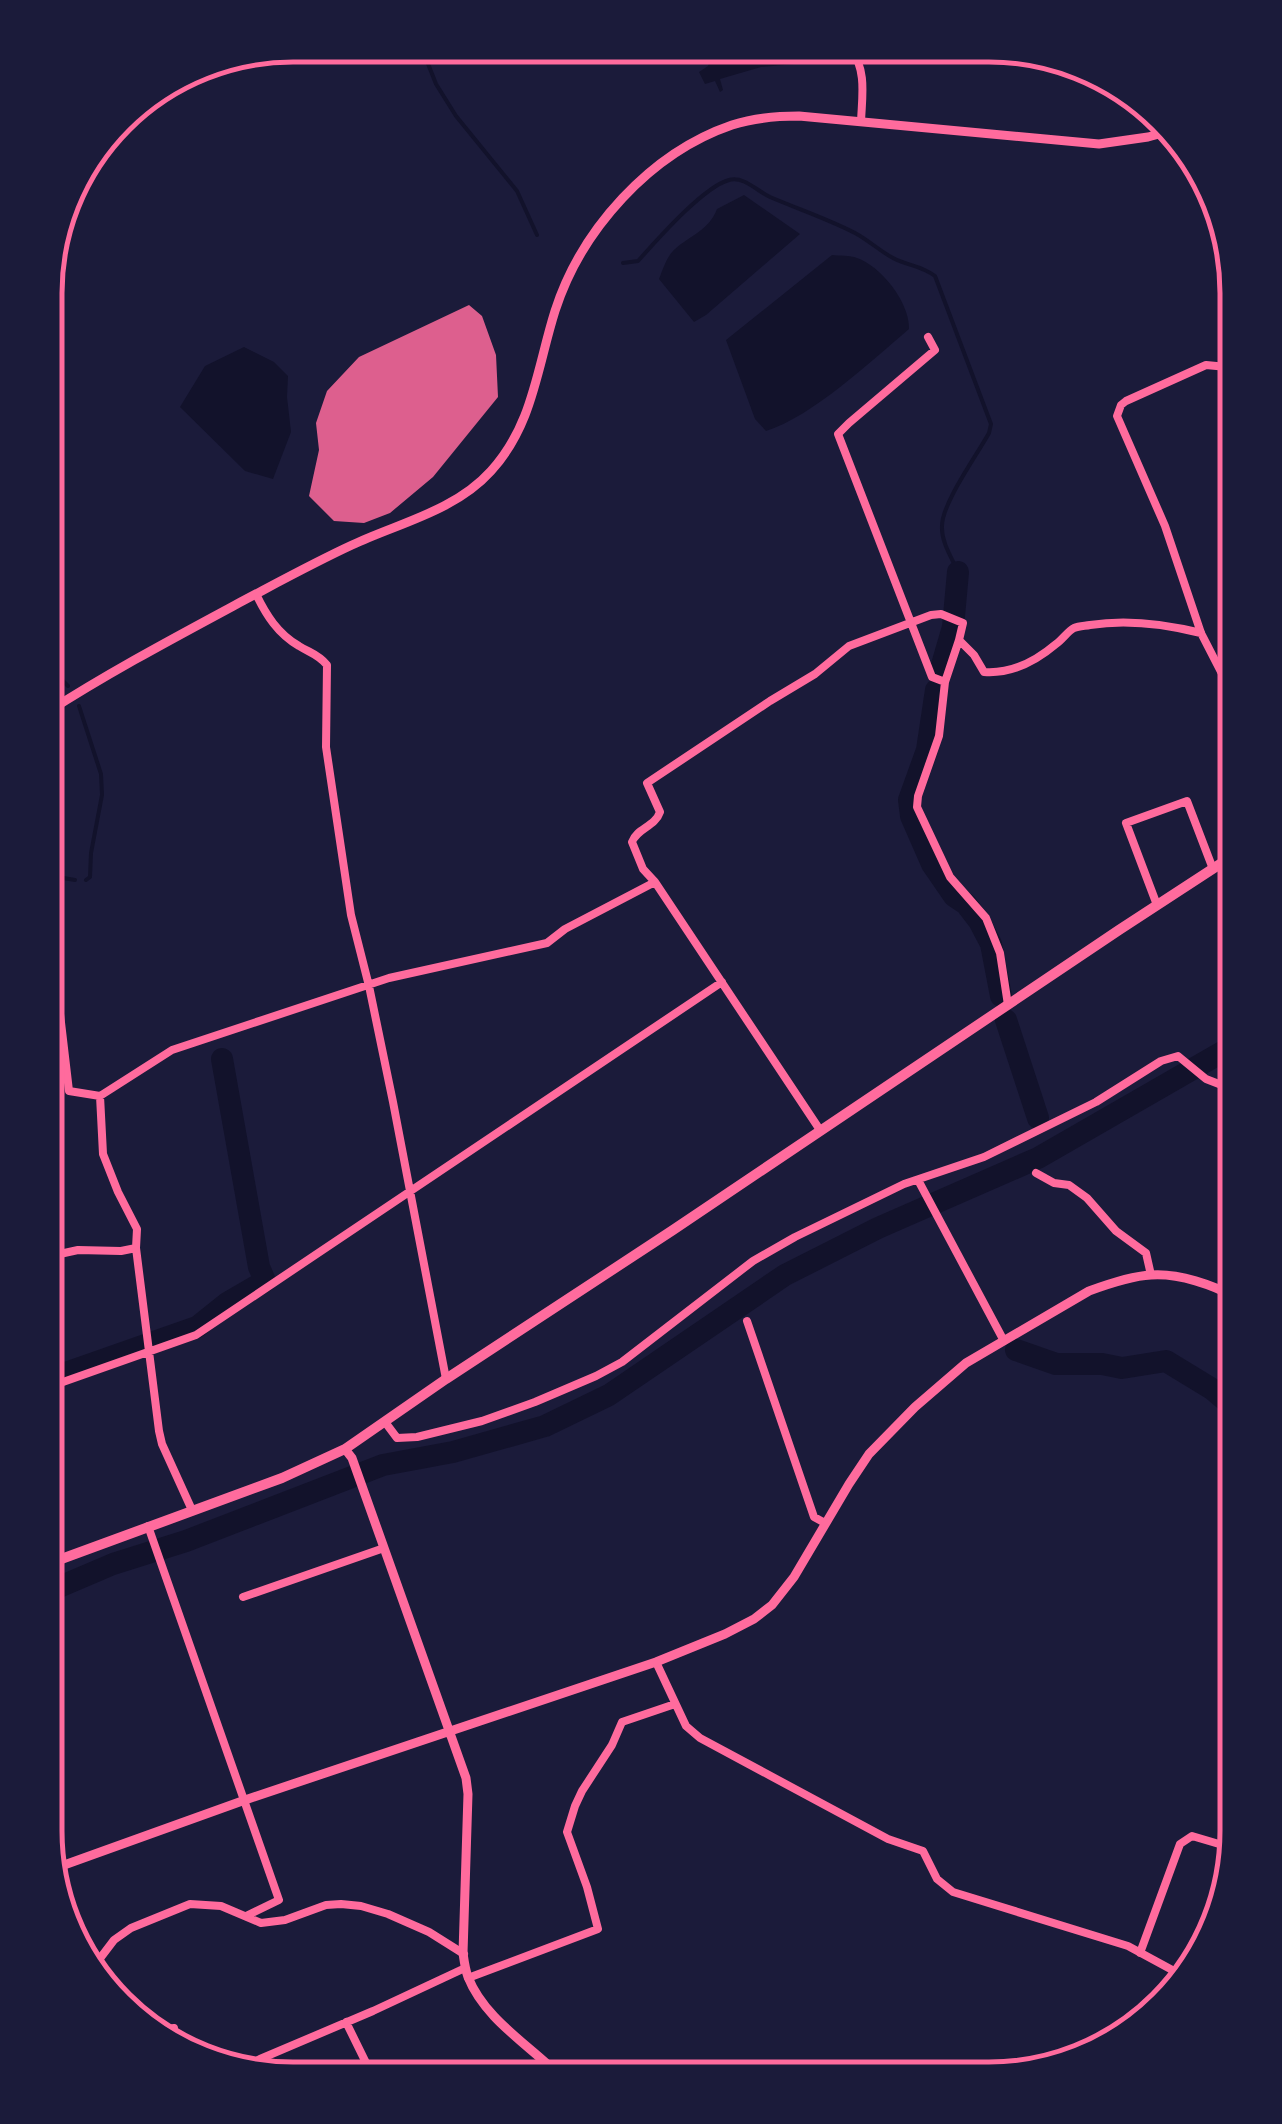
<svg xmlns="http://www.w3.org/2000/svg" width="1282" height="2124" font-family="'Titillium Web',sans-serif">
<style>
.water{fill:#12122b}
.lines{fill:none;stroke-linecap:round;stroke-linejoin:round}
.stream{stroke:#12122b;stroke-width:4}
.river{stroke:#12122b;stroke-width:22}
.building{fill:#dd5f8e}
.minor{stroke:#ff6b9d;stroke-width:8}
.tertiary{stroke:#ff6b9d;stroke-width:9}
.secondary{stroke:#ff6b9d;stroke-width:10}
.rim{fill:none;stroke:#ff6b9d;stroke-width:5}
</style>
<rect width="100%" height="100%" fill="#1b1b3a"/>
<path class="water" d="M 714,48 L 798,48 L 805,63 L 761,67 L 720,79 L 723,90 L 720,92 L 715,81 L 705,84 L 699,72 L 708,66 Z
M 744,195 L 800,234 L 706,315 L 694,322 L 659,279 C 663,269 667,256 675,249 C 691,235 709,230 717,209 Z
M 832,255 C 839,256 850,255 857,258 C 881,266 910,303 909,329 C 870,362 813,416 766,431 L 755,419 L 726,340 Z
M 244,347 L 274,362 L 288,376 L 287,397 L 291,432 L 273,479 L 245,471 L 180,407 L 205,366 Z"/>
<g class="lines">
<path class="stream" d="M 417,46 L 423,51 L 436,84 L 456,116 L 517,191 L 537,235
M 623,263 L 638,261 C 656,241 703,187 729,180 C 744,176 757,191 770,197 C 798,209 828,219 855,233 C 868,240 880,251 893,258 C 908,266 920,265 935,276 L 991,424 L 989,433 C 977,455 942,503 942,526 C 941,542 952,558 958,572
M 47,665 L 68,686
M 79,706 L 101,774 L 102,795 L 91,853 L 90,877 L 86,880
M 46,875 L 75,880"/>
<path class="river" d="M 939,675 L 953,627 L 958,572
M 936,690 L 927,750 L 909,800 L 911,816 L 932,864 L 954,896 L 966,904 L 979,921 L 991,944 L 1001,996
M 1006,1020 L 1038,1118
M 46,1350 L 56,1377
M 1016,1350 L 1056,1364 L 1102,1364 L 1122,1368 L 1166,1361 L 1212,1389 L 1237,1410
M 46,1380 L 197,1327 L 227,1303 L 265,1281 L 259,1267 L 222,1059
M 45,1593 L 113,1564 L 186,1541 L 383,1465 L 453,1452 L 545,1426 L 609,1395 L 785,1275 L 878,1228 L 1038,1158 L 1224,1051 L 1237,1046"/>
</g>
<path class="building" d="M 469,305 L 482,316 L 496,355 L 498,397 L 433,477 L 390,513 L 364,523 L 334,521 L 309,496 L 319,450 L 316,423 L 327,391 L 359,357 Z"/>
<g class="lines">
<path class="minor" d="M 851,49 C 867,71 862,96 861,122
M 928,337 L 935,350 L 849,423 L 838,434 L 932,677 L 945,682 L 939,736 L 918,796 L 917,807 L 950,877 L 986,918 L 1000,953 L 1008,1005
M 1227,367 L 1206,365 L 1126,401 L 1121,405 L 1117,416 L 1165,526 L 1201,633 L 1237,703
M 256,594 C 266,615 278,634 299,646 C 310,653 318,654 327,665 L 326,747 L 351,915 L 369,986 L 393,1102 L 446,1379
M 945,682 L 959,640 L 974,655 L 984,672 C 1011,674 1036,661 1056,644 C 1062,640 1068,631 1074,628 C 1079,626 1085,626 1090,625 C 1127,619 1165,624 1201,633
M 46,894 L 69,1091 L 100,1096 L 172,1050 L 389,978 L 547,943 L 565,929 L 655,882
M 1157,905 L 1126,823 L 1187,801 L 1213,869
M 100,1096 L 103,1154 L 118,1192 L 137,1229 L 136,1248 L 159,1431 L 162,1444 L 192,1510
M 820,1130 L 655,882 L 643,869 L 632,842 C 637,828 655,827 660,812 L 647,783 L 770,701 L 815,674 L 849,646 L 931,615 L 941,614 L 963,623 L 959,640
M 1036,1173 L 1054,1183 L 1069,1185 L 1087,1198 L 1116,1231 L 1146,1253 L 1151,1275
M 918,1180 L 1004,1341
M 46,1257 L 78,1250 L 121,1251 L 136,1248
M 747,1321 L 814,1517 L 825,1523
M 46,1388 L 196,1335 L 722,982
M 385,1422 L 397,1438 L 417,1437 L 482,1421 L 535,1402 L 596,1376 L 622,1362 L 753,1261 L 795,1237 L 904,1184 L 984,1157 L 1096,1102 L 1161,1061 L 1178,1056 L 1206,1079 L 1237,1091
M 148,1526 L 279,1900 L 246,1916
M 243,1597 L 384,1548
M 656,1662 L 686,1726 L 700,1738 L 888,1839 L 923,1851 L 937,1879 L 953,1892 L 1128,1946 L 1187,1978
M 1140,1953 L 1180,1844 L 1192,1836 L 1236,1849
M 95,1965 L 114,1940 L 131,1928 L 190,1904 L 221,1906 L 261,1923 L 285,1920 L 326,1905 L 341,1904 L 361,1906 L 388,1914 L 429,1932 L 464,1954
M 468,1978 L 598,1929 L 587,1887 L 567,1832 L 575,1806 L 582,1791 L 612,1745 L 622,1722 L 675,1704
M 346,2022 L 373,2077
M 150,2031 L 174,2028
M 242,2069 L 260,2059 L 373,2011 L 465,1968"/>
<path class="tertiary" d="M 1237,401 L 1226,374 L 1233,356 L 1237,353
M 46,713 C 108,673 172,639 237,604 C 275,584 313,563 352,545 C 399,523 455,511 491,471 C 533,425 537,368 555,311 C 581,230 650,153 732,125 C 754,118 776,116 799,116 L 1099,144 L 1148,137 L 1170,131
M 345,1449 L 352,1458 L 466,1778 L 468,1794 L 463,1953 C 464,1960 465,1969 468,1977 C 485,2020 531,2046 562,2078
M 53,1869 L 245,1800 L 656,1662 L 725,1634 L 754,1619 L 772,1605 L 794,1577 L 849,1484 L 869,1454 L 915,1407 L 966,1363 L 1089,1291 C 1108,1284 1131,1276 1151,1275 C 1179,1273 1213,1285 1237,1298"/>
<path class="secondary" d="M 45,1565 L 282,1478 L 345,1449 L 446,1379 L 673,1230 L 1119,930 L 1237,853"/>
</g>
<path d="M0 0H1282V2124H0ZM293 62H989A231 231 0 0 1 1220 293V1831A231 231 0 0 1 989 2062H293A231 231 0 0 1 62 1831V293A231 231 0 0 1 293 62Z" fill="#1b1b3a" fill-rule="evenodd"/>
<path class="rim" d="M293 62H989A231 231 0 0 1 1220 293V1831A231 231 0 0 1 989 2062H293A231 231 0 0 1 62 1831V293A231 231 0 0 1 293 62Z"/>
</svg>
